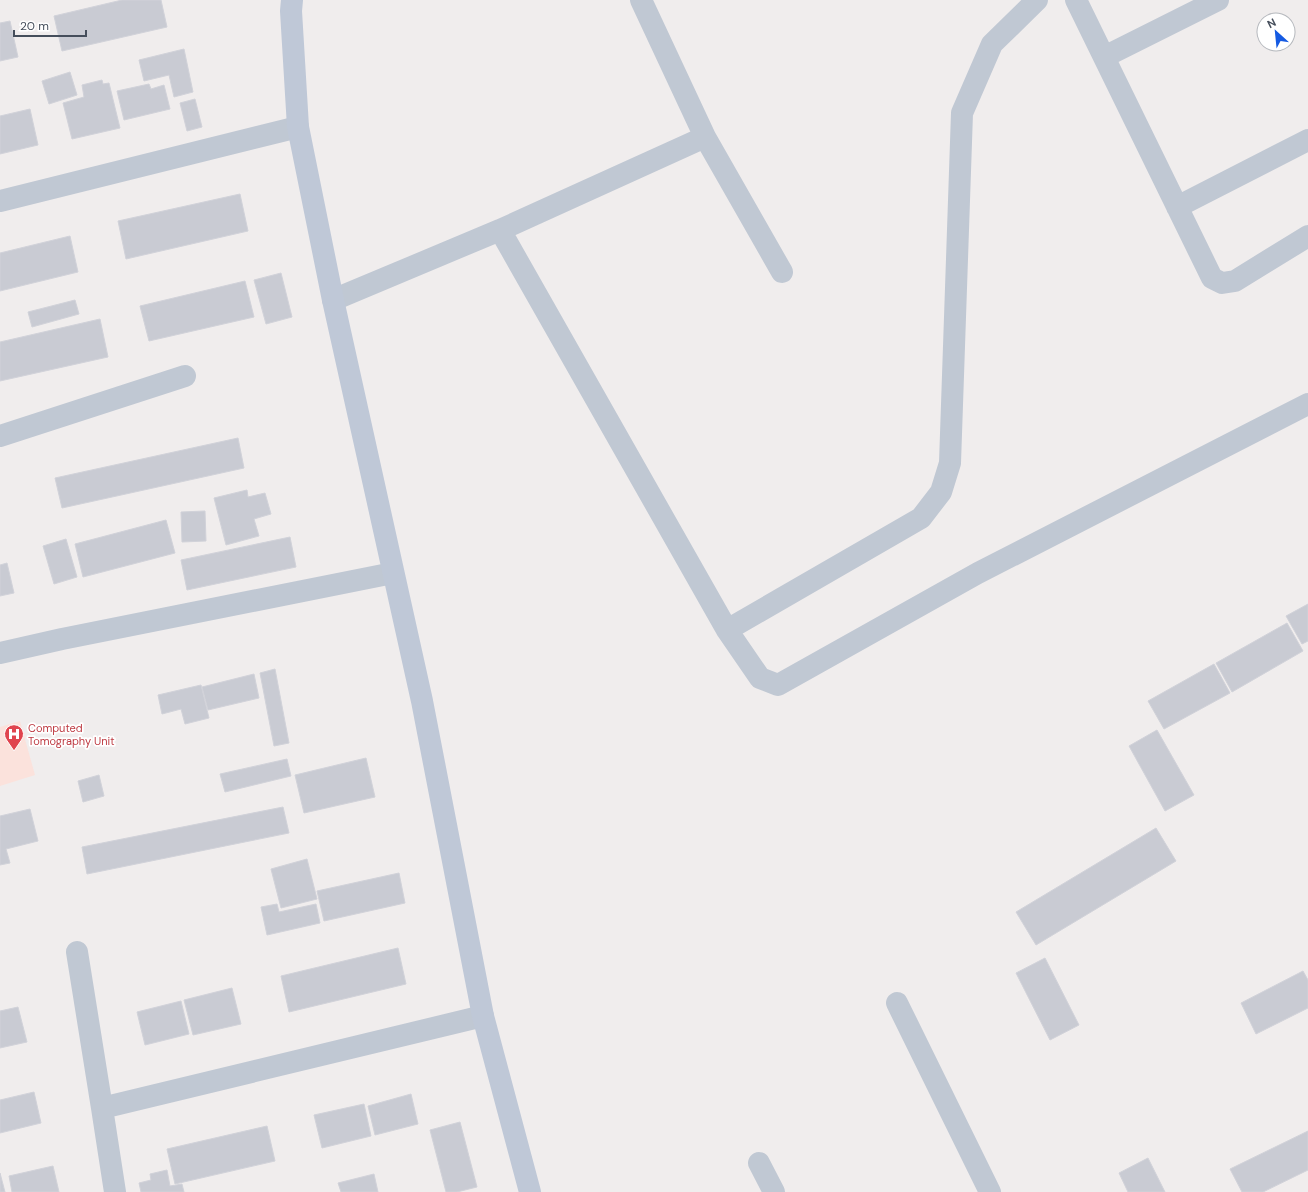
<svg xmlns="http://www.w3.org/2000/svg" width="1308" height="1192" font-family="'DM Sans',sans-serif">
<style>
.medical{fill:#fbe2dc}
.building{fill:#c9cbd3;stroke:#d1d2d9}
.lines{fill:none;stroke-linecap:round;stroke-linejoin:round}
.street{stroke:#c0c8d3;stroke-width:22}
.secondary{stroke:#bfc8d7;stroke-width:22}
.labels{text-anchor:middle;dominant-baseline:central;stroke-width:3.5;stroke-linejoin:round;paint-order:stroke}
.health-label{font-size:11px;fill:#be3a42;stroke:#fff;text-anchor:start}
</style>
<rect width="100%" height="100%" fill="#f0eded"/>
<path class="medical" d="M 20,721 L 35,775 L 0,786 L 0,727 Z"/>
<path class="building" d="M 122,0 L 161,0 L 167,27 L 62,51 L 54,16 Z
M 10,21 L 18,57 L 0,61 L 0,23 Z
M 184,49 L 193,92 L 174,97 L 169,75 L 144,81 L 139,60 Z
M 70,72 L 77,95 L 49,104 L 42,81 Z
M 102,80 L 103,84 L 109,83 L 120,128 L 72,139 L 63,103 L 84,97 L 82,85 Z
M 149,84 L 151,89 L 164,85 L 170,109 L 124,120 L 117,91 Z
M 195,99 L 202,127 L 187,131 L 180,103 Z
M 30,109 L 38,145 L 0,154 L 0,116 Z
M 240,194 L 248,231 L 126,259 L 118,221 Z
M 70,236 L 78,272 L 0,291 L 0,253 Z
M 281,273 L 292,317 L 266,324 L 254,280 Z
M 245,281 L 254,317 L 149,341 L 140,306 Z
M 75,300 L 79,314 L 32,327 L 28,312 Z
M 100,319 L 108,357 L 0,381 L 0,342 Z
M 238,438 L 244,468 L 62,508 L 55,478 Z
M 247,490 L 248,497 L 265,493 L 271,514 L 254,519 L 259,536 L 226,545 L 214,498 Z
M 205,511 L 206,541 L 182,542 L 181,512 Z
M 166,520 L 175,553 L 83,577 L 75,544 Z
M 290,537 L 296,567 L 187,590 L 181,560 Z
M 66,539 L 77,577 L 54,584 L 43,546 Z
M 7,563 L 14,593 L 0,596 L 0,565 Z
M 1308,604 L 1308,641 L 1302,644 L 1286,616 Z
M 1287,623 L 1303,651 L 1232,692 L 1216,663 Z
M 1214,664 L 1230,693 L 1164,729 L 1148,701 Z
M 275,669 L 289,743 L 274,746 L 260,673 Z
M 254,674 L 259,698 L 208,710 L 202,687 Z
M 201,685 L 209,718 L 185,724 L 181,709 L 162,714 L 158,695 Z
M 1157,730 L 1194,795 L 1165,811 L 1129,746 Z
M 366,758 L 375,797 L 304,813 L 295,775 Z
M 287,759 L 291,776 L 225,792 L 220,774 Z
M 99,775 L 104,796 L 83,802 L 78,781 Z
M 283,807 L 289,833 L 87,874 L 82,847 Z
M 30,809 L 38,841 L 6,849 L 10,863 L 0,865 L 0,816 Z
M 1156,828 L 1176,861 L 1036,945 L 1016,912 Z
M 307,859 L 317,899 L 281,908 L 271,869 Z
M 399,873 L 405,903 L 324,921 L 317,891 Z
M 277,904 L 279,912 L 316,904 L 320,923 L 267,935 L 261,907 Z
M 398,948 L 406,984 L 289,1012 L 281,976 Z
M 1045,958 L 1079,1025 L 1050,1040 L 1016,973 Z
M 1303,971 L 1308,980 L 1308,1008 L 1256,1034 L 1241,1003 Z
M 232,988 L 241,1024 L 193,1035 L 184,1000 Z
M 181,1001 L 189,1034 L 145,1045 L 137,1012 Z
M 18,1007 L 27,1042 L 0,1048 L 0,1011 Z
M 34,1092 L 41,1123 L 0,1133 L 0,1100 Z
M 411,1094 L 418,1124 L 375,1135 L 368,1106 Z
M 364,1104 L 371,1136 L 322,1148 L 314,1115 Z
M 460,1122 L 477,1187 L 457,1192 L 446,1192 L 430,1130 Z
M 267,1126 L 275,1161 L 175,1184 L 167,1149 Z
M 1308,1131 L 1308,1170 L 1263,1192 L 1242,1192 L 1230,1169 Z
M 1148,1158 L 1165,1192 L 1128,1192 L 1119,1173 Z
M 53,1166 L 59,1192 L 12,1192 L 9,1176 Z
M 167,1170 L 170,1186 L 182,1184 L 184,1192 L 141,1192 L 139,1183 L 151,1180 L 150,1174 Z
M 0,1173 L 5,1192 L 0,1192 Z
M 374,1174 L 378,1192 L 341,1192 L 338,1183 Z"/>
<g class="lines">
<path class="street" d="M 641,0 L 705,137 L 782,272
M 1076,0 L 1212,278 L 1222,283 L 1235,281 L 1308,236
M 1104,57 L 1218,0
M 0,201 L 298,127
M 1177,207 L 1308,140
M 500,230 L 727,630 L 760,678 L 778,685 L 978,573 L 1308,404
M 333,300 L 500,230 L 705,137
M 0,436 L 185,376
M 727,630 L 921,518 L 941,492 L 950,463 L 962,113 L 992,44 L 1037,0
M 0,653 L 62,639 L 393,573
M 77,952 L 102,1108 L 115,1192
M 897,1003 L 990,1192
M 102,1108 L 483,1016
M 759,1163 L 774,1192"/>
<path class="secondary" d="M 292,0 L 291,11 L 298,127 L 333,300 L 422,701 L 483,1016 L 530,1192"/>
</g>
<defs>
<g id="hospital-pin" transform="scale(1)"><path d="M0 17L-7.5 6A9.5 9.5 0 1 1 7.5 6Z" fill="#e0444e" stroke="#fff"/><path d="M-5-5h3v3.5h4V-5h3V5h-3V1.5h-4V5h-3Z" fill="#fff"/></g>
</defs>
<g fill-rule="evenodd">
<use href="#hospital-pin" x="14" y="734"/>
</g>
<g class="labels">
<g class="health-label">
<text x="28" y="728">Computed<tspan x="28" dy="13">Tomography Unit</tspan></text>
</g>
</g>
<g transform="translate(1276 32) rotate(333)"><circle r="19" fill="#ffffff" stroke="#b5b8bd"/>
<path d="M0-3L7 15L0 10L-7 15Z" fill="#155ae2"/>
<text y="-6" font-size="11" font-weight="bold" text-anchor="middle" fill="#454e5b">N</text>
</g>
<path d="M14 30v6h72v-6" fill="none" stroke="#454e5b" stroke-width="2"/>
<text x="20" y="30" font-size="12" fill="#454e5b" stroke="#ffffff" stroke-width="3" paint-order="stroke">20 m</text>
</svg>
